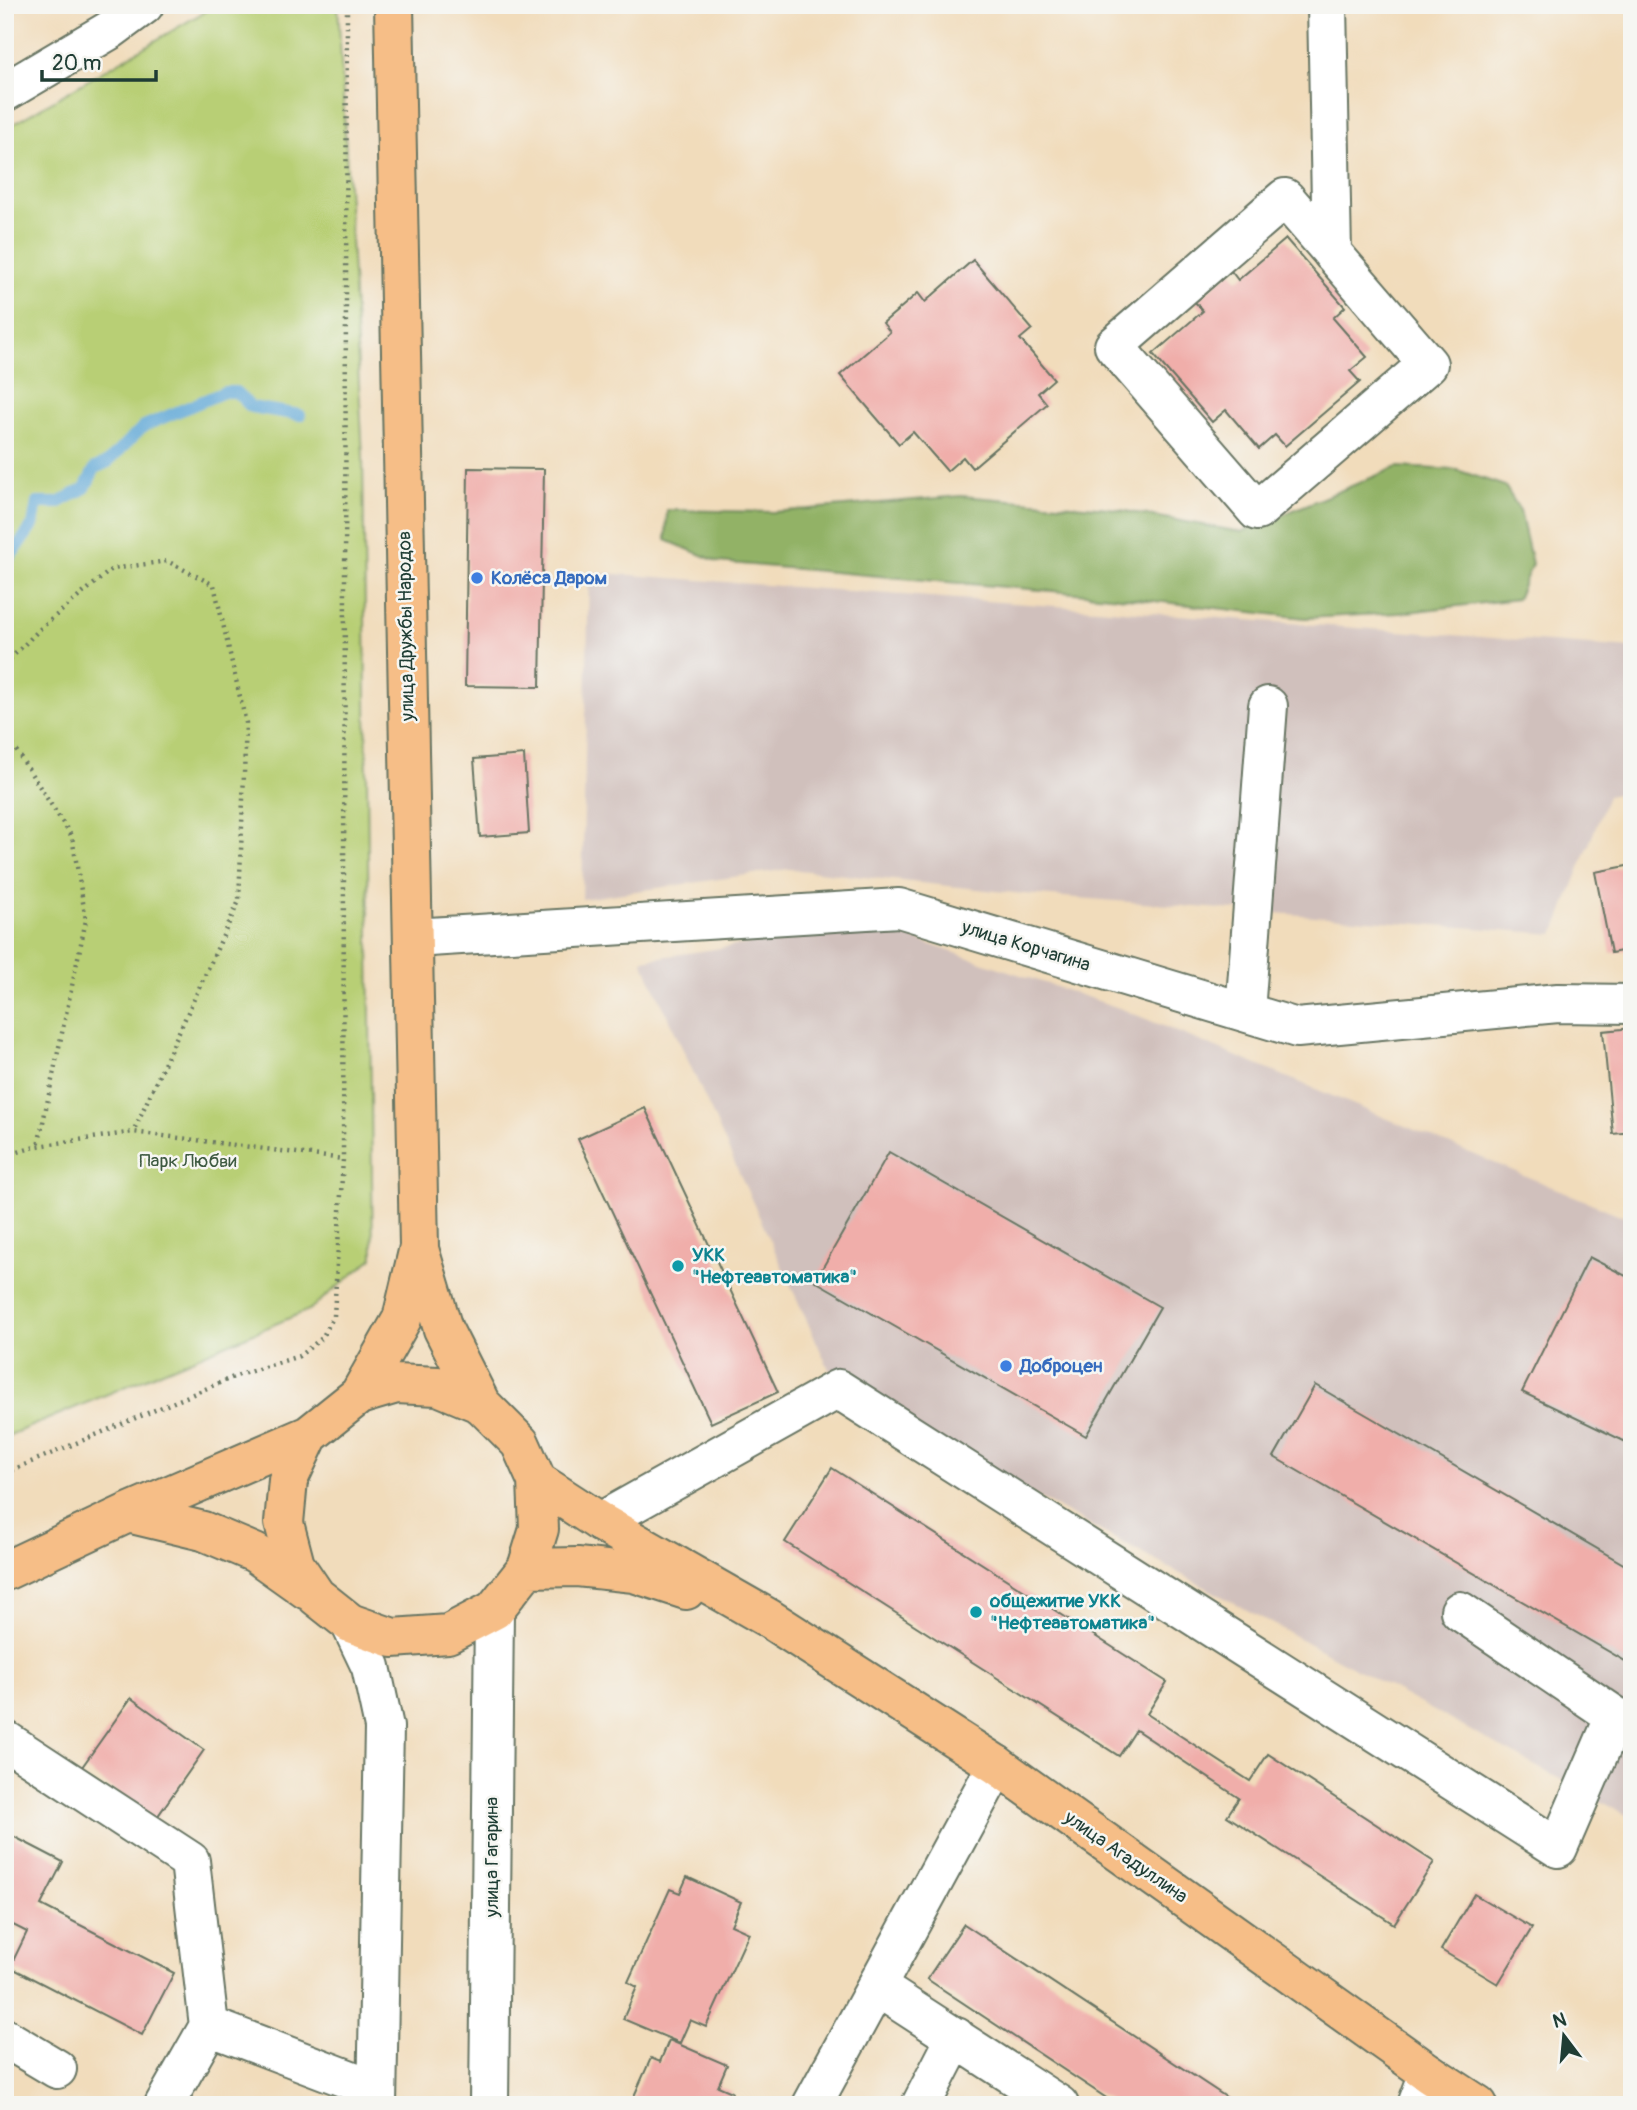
<svg xmlns="http://www.w3.org/2000/svg" width="1637" height="2110" font-family="Pangolin,sans-serif">
<style>
.industrial{fill:#d0c0bc}
.green{fill:#b8cf74;stroke:#6c8654;stroke-width:2}
.forest{fill:#92b266;stroke:#58784d;stroke-width:2}
.lines{fill:none;stroke-linecap:round;stroke-linejoin:round}
.stream{stroke:#61a8d7;stroke-width:12}
.building{fill:#f0aeaa}
.minor-casing{stroke:#687563;stroke-width:42}
.major-casing{stroke:#687563;stroke-width:42}
.path{stroke:#687563;stroke-width:4.5;stroke-dasharray:2 5;stroke-linecap:butt}
.minor{stroke:#fff;stroke-width:38}
.major{stroke:#f6be87;stroke-width:38}
.shop-dot{fill:#3f7fe0;stroke:#f6f6f2;stroke-width:2.5}
.culture-dot{fill:#0f9aa8;stroke:#f6f6f2;stroke-width:2.5}
.labels{text-anchor:middle;dominant-baseline:central;stroke-width:5;stroke-linejoin:round;paint-order:stroke}
.shop-label{font-size:19px;font-weight:bold;fill:#366cbe;stroke:#f6f6f2;text-anchor:start}
.street-label{font-size:19px;fill:#1f3d34;stroke:#f6f6f2}
.park-label{font-size:19px;fill:#3e5a41;stroke:#f6f6f2}
.culture-label{font-size:19px;font-weight:bold;fill:#0d838f;stroke:#f6f6f2;text-anchor:start}
</style>
<rect width="100%" height="100%" fill="#f6f6f2"/>
<filter id="ink" filterUnits="userSpaceOnUse"><feTurbulence type="fractalNoise" baseFrequency=".0143" numOctaves="2"/><feDisplacementMap in="SourceGraphic" scale="14" xChannelSelector="R" yChannelSelector="G"/><feConvolveMatrix kernelMatrix="1 2 1 2 8 2 1 2 1" color-interpolation-filters="sRGB"/></filter>
<filter id="wash" filterUnits="userSpaceOnUse"><feTurbulence type="fractalNoise" baseFrequency=".00686" numOctaves="4" result="noise"/><feDisplacementMap in="SourceGraphic" scale="28" xChannelSelector="R" yChannelSelector="G"/><feGaussianBlur stdDeviation="1.57" result="paint"/><feColorMatrix in="noise" values="0 0 0 0 0 0 0 0 0 0 0 0 0 0 0 0 0 1.4 0 .05"/><feComposite in="paint" operator="in"/></filter>
<g filter="url(#wash)">
<rect width="100%" height="100%" fill="#f1dcbb"/>
<path class="industrial" d="M 589,572 L 1632,648 L 1632,791 L 1608,796 L 1554,934 L 1024,894 L 789,869 L 582,899 Z
M 872,925 L 1122,1009 L 1632,1220 L 1632,1818 L 838,1389 L 642,960 Z"/>
<path class="green" d="M 216,5 L 338,5 L 363,456 L 373,1258 L 309,1310 L 5,1437 L 5,129 Z"/>
<path class="forest" d="M 1397,467 L 1457,470 L 1505,486 L 1520,511 L 1532,564 L 1517,599 L 1399,613 L 1305,618 L 1110,596 L 718,562 L 666,540 L 667,510 L 774,512 L 961,496 L 1109,508 L 1241,532 Z"/>
<g class="lines">
<path class="stream" d="M 5,564 L 33,525 L 37,503 L 58,503 L 85,488 L 95,468 L 108,462 L 144,426 L 224,392 L 236,392 L 251,407 L 300,415"/>
</g>
<g id="blocks">
<path class="building" d="M 1286,239 L 1345,307 L 1333,318 L 1367,357 L 1350,371 L 1360,382 L 1285,446 L 1275,435 L 1259,449 L 1226,410 L 1212,422 L 1153,354 L 1203,311 L 1195,302 L 1231,271 L 1238,280 Z
M 973,260 L 1032,329 L 1020,339 L 1054,379 L 1038,393 L 1047,404 L 972,468 L 963,457 L 947,471 L 913,432 L 899,444 L 840,375 L 890,332 L 883,323 L 918,293 L 925,302 Z
M 468,468 L 544,469 L 540,687 L 465,686 Z
M 524,755 L 529,833 L 480,837 L 474,759 Z
M 1632,865 L 1632,949 L 1611,953 L 1595,872 Z
M 1632,1028 L 1632,1132 L 1613,1134 L 1603,1031 Z
M 645,1108 L 778,1392 L 711,1423 L 578,1139 Z
M 889,1152 L 1160,1307 L 1086,1436 L 815,1281 Z
M 1589,1257 L 1632,1279 L 1632,1445 L 1522,1392 Z
M 1315,1385 L 1632,1569 L 1632,1665 L 1274,1457 Z
M 832,1468 L 1167,1682 L 1147,1714 L 1250,1781 L 1268,1754 L 1434,1862 L 1394,1924 L 1227,1816 L 1239,1798 L 1136,1730 L 1119,1756 L 785,1542 Z
M 131,1698 L 204,1750 L 155,1820 L 82,1767 Z
M 5,1832 L 63,1862 L 41,1905 L 174,1973 L 142,2035 L 10,1967 L 27,1932 L 5,1921 Z
M 687,1877 L 741,1902 L 731,1925 L 749,1933 L 706,2027 L 690,2020 L 680,2043 L 623,2019 L 637,1987 L 628,1982 L 670,1889 L 680,1893 Z
M 1474,1894 L 1532,1928 L 1498,1984 L 1441,1950 Z
M 964,1924 L 1238,2105 L 1117,2105 L 927,1979 Z
M 669,2040 L 727,2065 L 718,2086 L 732,2092 L 726,2105 L 630,2105 L 651,2058 L 660,2062 Z"/>
</g>
</g>
<g filter="url(#ink)">
<use href="#blocks" fill-opacity="0" stroke="#687563" stroke-width="2"/>
<g class="lines">
<g class="minor-casing">
<path id="minor" d="M 1327,5 L 1332,253
M 5,92 L 110,30 L 144,5
M 1285,198 L 1428,364 L 1257,511 L 1114,346 Z
M 413,938 L 899,908 L 1297,1028 L 1558,1003 L 1632,1004
M 1245,1012 L 1268,706
M 600,1522 L 838,1389 L 1558,1848 L 1615,1716 L 1460,1611
M 350,1623 L 371,1667 L 384,1727 L 377,2105
M 5,1740 L 190,1861 L 209,2026
M 877,1987 L 1059,2105
M 5,2038 L 57,2069
M 164,2105 L 209,2026 L 377,2090
M 489,2105 L 494,1610
M 812,2105 L 997,1765
M 921,2105 L 956,2037
M 1417,2105 L 1429,2073"/>
</g>
<g class="major-casing">
<path id="major" d="M 419,1249 L 443,1329 L 481,1404
M 359,1395 L 396,1384 L 438,1386 L 481,1404 L 520,1443 L 537,1481 L 539,1529 L 527,1568 L 494,1610 L 448,1634 L 393,1638 L 350,1623 L 316,1596 L 295,1565 L 284,1523 L 288,1480 L 309,1435 L 359,1395 L 402,1319 L 419,1247 L 394,5
M 537,1481 L 600,1522 L 768,1618 L 997,1765 L 1429,2073 L 1478,2105
M 128,1513 L 203,1531 L 255,1553 L 307,1590
M 527,1568 L 577,1567 L 634,1573 L 686,1590
M 5,1571 L 128,1513 L 309,1435"/>
</g>
<path class="path" d="M 5,664 L 41,628 L 112,569 L 167,561 L 214,585 L 246,723 L 239,901 L 133,1132
M 5,733 L 72,837 L 86,920 L 38,1146
M 5,1156 L 38,1146 L 133,1132 L 343,1159
M 5,1473 L 236,1376 L 299,1356 L 322,1338 L 334,1316 L 343,1159 L 347,5"/>
<use href="#minor" class="minor"/>
<use href="#major" class="major"/>
</g>
</g>
<g class="shop-dot">
<circle cx="477" cy="578" r="7"/>
<circle cx="1006" cy="1366" r="7"/>
</g>
<g class="culture-dot">
<circle cx="678" cy="1266" r="7"/>
<circle cx="976" cy="1612" r="7"/>
</g>
<g class="labels">
<g class="shop-label">
<text x="491" y="578">Колёса Даром</text>
<text x="1020" y="1366">Доброцен</text>
</g>
<g class="street-label">
<text transform="translate(406 626) rotate(-91)">улица Дружбы Народов</text>
<text transform="translate(1026 946) rotate(17)">улица Корчагина</text>
<text transform="translate(492 1857) rotate(-90)">улица Гагарина</text>
<text transform="translate(1126 1857) rotate(35)">улица Агадуллина</text>
</g>
<g class="park-label">
<text x="188" y="1161">Парк Любви</text>
</g>
<g class="culture-label">
<text x="692" y="1255">УКК<tspan x="692" dy="22">"Нефтеавтоматика"</tspan></text>
<text x="990" y="1601">общежитие УКК<tspan x="990" dy="22">"Нефтеавтоматика"</tspan></text>
</g>
</g>
<rect width="1637" height="2110" fill="none" stroke="#f6f6f2" stroke-width="28"/>
<g transform="translate(1564 2036) rotate(344)" stroke="#f6f6f2" stroke-width="5" paint-order="stroke">
<path d="M0-5L12 26L0 18L-12 26Z" fill="#1f3d34"/>
<text y="-10" font-size="19" font-weight="bold" text-anchor="middle" fill="#1f3d34">N</text>
</g>
<path d="M42 70v10h114v-10" fill="none" stroke="#1f3d34" stroke-width="3.5"/>
<text x="52" y="70" font-size="21" fill="#1f3d34" stroke="#f6f6f2" stroke-width="5" paint-order="stroke">20 m</text>
</svg>
